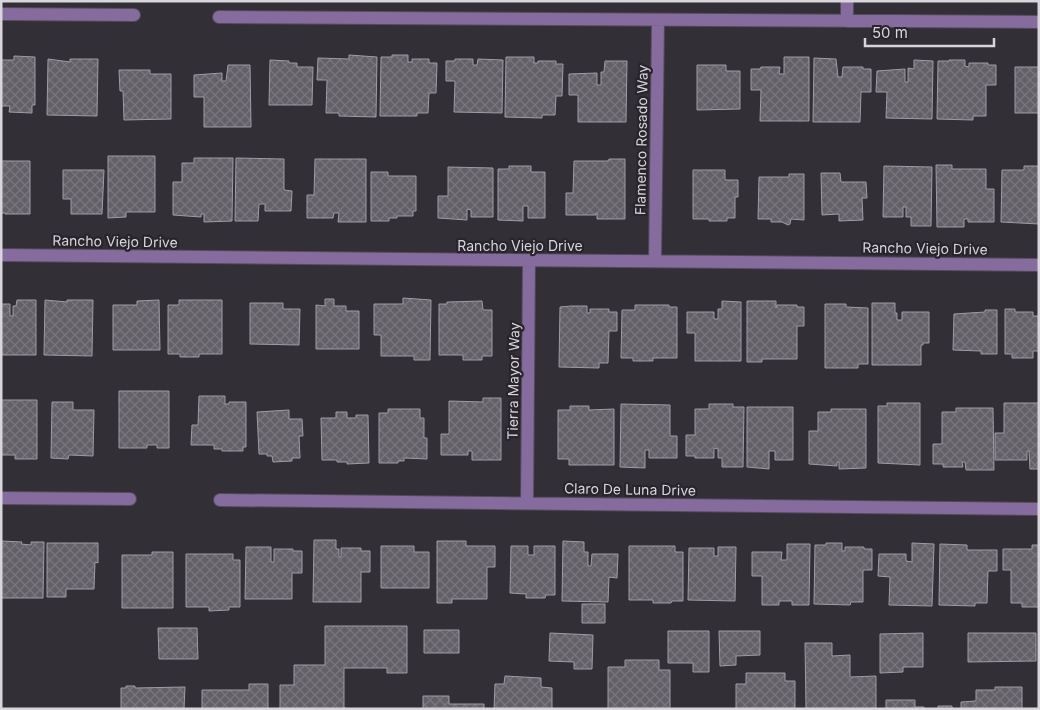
<svg xmlns="http://www.w3.org/2000/svg" width="1040" height="710" font-family="Inter,sans-serif">
<style>
.building{fill:url(#building-cross-hatch);stroke:#a09ca5}
.lines{fill:none;stroke-linecap:round;stroke-linejoin:round}
.minor-casing{stroke:#514d55;stroke-width:14}
.minor{stroke:#866b9f;stroke-width:12}
.labels{text-anchor:middle;dominant-baseline:central;stroke-width:4.5;stroke-linejoin:round;paint-order:stroke}
.street-label{font-size:14px;fill:#d8d6db;stroke:#29252c}
</style>
<defs>
<pattern id="building-cross-hatch" width="8" height="8" patternUnits="userSpaceOnUse" patternTransform="scale(1.25)"><rect width="8" height="8" fill="#646068"/><path d="M0 0l8 8M0 8l8-8" fill="none" stroke="#79767d"/></pattern>
</defs>
<rect width="100%" height="100%" fill="#332f37"/>
<path class="building" d="M 349,55 L 377,57 L 376,117 L 339,116 L 339,113 L 326,113 L 327,80 L 317,80 L 318,58 L 349,59 Z
M 392,55 L 408,55 L 408,62 L 412,62 L 412,59 L 429,59 L 429,63 L 437,63 L 436,93 L 429,93 L 428,113 L 417,113 L 417,116 L 380,116 L 381,57 L 392,57 Z
M 14,56 L 35,57 L 35,105 L 32,105 L 32,113 L 9,112 L 10,106 L 1,106 L 1,60 L 14,60 Z
M 506,57 L 534,57 L 534,63 L 538,63 L 538,61 L 556,61 L 556,64 L 563,64 L 562,96 L 556,96 L 555,115 L 542,115 L 542,118 L 505,117 Z
M 784,57 L 809,57 L 809,121 L 760,121 L 761,90 L 751,90 L 751,69 L 760,69 L 761,67 L 780,67 L 779,74 L 784,74 Z
M 814,58 L 836,59 L 838,77 L 842,77 L 843,67 L 863,67 L 863,69 L 871,69 L 871,92 L 861,92 L 860,122 L 813,122 Z
M 48,59 L 70,62 L 70,59 L 98,59 L 97,116 L 47,115 Z
M 455,59 L 473,59 L 473,65 L 477,65 L 478,59 L 503,60 L 502,113 L 454,112 L 455,81 L 446,81 L 446,61 L 455,61 Z
M 270,60 L 289,61 L 289,63 L 297,63 L 297,67 L 313,67 L 312,105 L 269,105 Z
M 914,60 L 933,61 L 932,119 L 886,118 L 887,92 L 876,92 L 877,71 L 905,69 L 905,82 L 908,82 L 908,68 L 914,69 Z
M 949,60 L 965,60 L 965,66 L 969,67 L 969,63 L 988,63 L 988,65 L 996,65 L 996,85 L 986,85 L 986,116 L 973,116 L 973,120 L 937,119 L 938,61 L 949,61 Z
M 605,61 L 627,61 L 626,122 L 578,122 L 578,95 L 569,95 L 569,74 L 597,73 L 597,85 L 601,85 L 601,72 L 604,72 Z
M 228,65 L 250,65 L 251,127 L 204,127 L 204,97 L 194,97 L 194,75 L 222,73 L 222,81 L 226,81 Z
M 697,65 L 726,65 L 726,71 L 740,71 L 740,109 L 697,110 Z
M 1015,67 L 1039,67 L 1039,113 L 1015,113 Z
M 119,70 L 150,70 L 150,74 L 171,74 L 171,119 L 124,120 L 123,91 L 120,91 Z
M 108,156 L 155,156 L 155,212 L 126,212 L 126,217 L 108,218 Z
M 194,158 L 233,158 L 232,221 L 204,222 L 204,214 L 201,214 L 201,217 L 173,215 L 173,182 L 182,182 L 182,163 L 194,163 Z
M 236,158 L 284,159 L 284,190 L 292,191 L 291,211 L 265,211 L 265,204 L 259,204 L 258,221 L 235,221 Z
M 315,159 L 366,159 L 366,222 L 338,222 L 339,213 L 334,213 L 333,218 L 307,218 L 307,195 L 314,195 Z
M 609,159 L 625,159 L 625,219 L 597,219 L 597,213 L 596,213 L 596,215 L 566,215 L 566,193 L 573,193 L 574,161 L 608,161 Z
M 1,161 L 30,161 L 30,214 L 5,214 L 5,213 L 1,213 Z
M 936,165 L 952,165 L 952,169 L 986,169 L 986,189 L 994,189 L 994,222 L 968,222 L 968,219 L 964,219 L 964,227 L 937,227 Z
M 509,166 L 531,166 L 531,172 L 545,172 L 545,218 L 528,218 L 528,206 L 523,206 L 523,221 L 498,220 L 498,169 L 509,169 Z
M 884,166 L 932,167 L 931,226 L 911,226 L 911,217 L 906,217 L 906,207 L 903,207 L 903,217 L 883,217 Z
M 1024,166 L 1039,166 L 1039,224 L 1001,222 L 1002,170 L 1024,170 Z
M 448,167 L 493,168 L 493,217 L 471,217 L 471,210 L 467,209 L 467,220 L 438,218 L 438,196 L 448,196 Z
M 63,170 L 104,170 L 102,214 L 71,214 L 71,199 L 63,199 Z
M 693,170 L 725,170 L 725,180 L 738,180 L 738,197 L 735,197 L 735,218 L 727,218 L 727,221 L 709,221 L 709,219 L 693,219 Z
M 371,172 L 388,172 L 388,176 L 416,176 L 416,211 L 413,211 L 413,216 L 397,216 L 397,218 L 389,218 L 389,221 L 371,221 Z
M 821,173 L 840,173 L 841,182 L 866,182 L 867,198 L 862,198 L 863,220 L 839,221 L 839,214 L 822,215 Z
M 789,174 L 804,174 L 804,220 L 791,219 L 790,224 L 788,225 L 782,222 L 771,222 L 771,219 L 758,219 L 759,177 L 789,177 Z
M 403,298 L 431,300 L 430,360 L 414,360 L 414,356 L 381,356 L 381,335 L 374,335 L 374,304 L 403,304 Z
M 325,299 L 334,299 L 334,306 L 346,306 L 346,311 L 359,311 L 359,349 L 316,349 L 316,305 L 325,306 Z
M 17,300 L 36,300 L 36,355 L 1,355 L 1,304 L 10,304 L 10,316 L 13,316 L 13,306 L 16,306 Z
M 45,300 L 67,302 L 67,300 L 93,300 L 92,356 L 44,355 Z
M 159,300 L 160,350 L 113,350 L 113,305 L 137,305 L 137,301 Z
M 179,300 L 222,300 L 222,354 L 199,354 L 199,357 L 180,357 L 180,354 L 168,354 L 168,305 L 179,305 Z
M 482,301 L 483,310 L 492,310 L 492,356 L 482,356 L 482,360 L 463,360 L 463,355 L 439,355 L 439,304 L 447,304 L 447,302 Z
M 722,301 L 741,302 L 741,361 L 695,361 L 695,333 L 687,333 L 687,312 L 714,312 L 714,319 L 718,319 L 718,309 L 722,309 Z
M 747,301 L 776,301 L 776,308 L 777,305 L 797,305 L 797,307 L 804,307 L 804,326 L 797,326 L 797,359 L 762,359 L 762,362 L 747,362 Z
M 250,303 L 283,303 L 283,309 L 300,309 L 299,345 L 250,344 Z
M 872,303 L 895,303 L 895,313 L 897,313 L 897,320 L 902,320 L 902,312 L 929,312 L 929,343 L 923,343 L 923,345 L 921,345 L 921,365 L 872,365 Z
M 825,304 L 846,304 L 846,307 L 868,308 L 868,364 L 858,364 L 858,368 L 825,368 Z
M 635,305 L 669,305 L 669,307 L 677,307 L 677,358 L 653,358 L 653,361 L 633,361 L 633,358 L 621,358 L 622,310 L 635,310 Z
M 571,306 L 587,306 L 587,313 L 590,313 L 590,309 L 609,309 L 609,312 L 617,312 L 617,331 L 609,331 L 608,363 L 599,363 L 599,368 L 559,367 L 560,307 Z
M 1005,309 L 1015,309 L 1015,312 L 1033,312 L 1033,316 L 1039,316 L 1039,351 L 1033,351 L 1033,358 L 1012,358 L 1012,354 L 1005,354 Z
M 985,310 L 997,310 L 997,354 L 981,354 L 981,351 L 953,350 L 954,314 L 985,312 Z
M 119,391 L 169,391 L 169,448 L 157,448 L 157,445 L 147,445 L 147,448 L 119,448 Z
M 199,396 L 225,396 L 225,404 L 229,404 L 229,402 L 246,402 L 246,447 L 243,447 L 243,451 L 222,451 L 222,449 L 214,449 L 214,445 L 191,445 L 192,425 L 198,425 Z
M 483,398 L 501,398 L 501,460 L 472,460 L 472,451 L 468,451 L 468,455 L 441,455 L 441,434 L 449,434 L 449,401 L 483,402 Z
M 1,400 L 37,400 L 37,459 L 15,459 L 15,455 L 1,455 Z
M 52,402 L 73,402 L 73,410 L 94,410 L 93,456 L 69,455 L 68,459 L 51,458 Z
M 887,403 L 920,403 L 920,465 L 878,463 L 878,406 L 887,406 Z
M 1004,403 L 1039,403 L 1039,469 L 1030,469 L 1029,451 L 1027,451 L 1027,460 L 995,460 L 995,433 L 1004,433 Z
M 621,404 L 670,405 L 670,436 L 677,436 L 677,458 L 649,458 L 649,450 L 645,450 L 645,468 L 620,467 Z
M 709,404 L 733,404 L 733,407 L 744,407 L 743,467 L 722,467 L 722,458 L 718,458 L 718,449 L 714,448 L 714,458 L 695,458 L 695,456 L 686,456 L 686,435 L 695,435 L 695,409 L 709,409 Z
M 570,406 L 589,406 L 589,410 L 614,409 L 614,465 L 569,465 L 569,459 L 558,459 L 558,410 L 570,410 Z
M 747,407 L 793,407 L 793,460 L 775,460 L 775,451 L 769,451 L 769,469 L 747,467 Z
M 956,408 L 993,408 L 994,470 L 966,470 L 965,462 L 962,462 L 963,467 L 943,467 L 943,464 L 933,464 L 933,444 L 942,444 L 942,412 L 956,412 Z
M 388,409 L 420,409 L 420,418 L 424,418 L 424,438 L 427,438 L 427,459 L 404,458 L 404,461 L 398,461 L 398,463 L 379,463 L 379,413 L 388,413 Z
M 831,409 L 866,409 L 866,468 L 839,469 L 839,462 L 837,462 L 837,466 L 809,464 L 809,431 L 818,431 L 818,412 L 831,412 Z
M 289,410 L 289,419 L 302,419 L 303,436 L 299,436 L 300,458 L 292,458 L 292,461 L 273,462 L 272,456 L 267,456 L 267,454 L 259,454 L 257,412 Z
M 336,412 L 347,412 L 347,418 L 356,418 L 356,415 L 368,415 L 369,463 L 347,464 L 347,462 L 337,462 L 337,460 L 322,460 L 321,418 L 336,418 Z
M 314,540 L 336,540 L 336,549 L 339,549 L 339,557 L 341,557 L 341,548 L 361,548 L 361,551 L 370,551 L 370,572 L 361,572 L 361,602 L 313,602 Z
M 1,541 L 22,542 L 21,544 L 31,545 L 31,542 L 44,542 L 43,598 L 1,598 Z
M 437,541 L 466,541 L 466,546 L 495,546 L 495,567 L 487,567 L 487,599 L 452,599 L 452,603 L 437,603 Z
M 563,541 L 584,542 L 584,552 L 588,552 L 588,566 L 591,566 L 592,554 L 618,554 L 617,578 L 609,577 L 608,602 L 562,601 Z
M 47,543 L 98,543 L 98,563 L 95,562 L 94,589 L 66,589 L 66,597 L 47,597 Z
M 826,543 L 842,543 L 842,551 L 845,551 L 845,547 L 864,547 L 864,549 L 872,549 L 872,570 L 863,570 L 863,602 L 851,602 L 850,605 L 814,604 L 815,545 L 826,545 Z
M 912,543 L 934,544 L 932,606 L 889,605 L 890,577 L 878,576 L 879,554 L 906,554 L 906,561 L 912,562 Z
M 787,544 L 810,544 L 809,605 L 792,605 L 792,601 L 779,601 L 779,605 L 762,605 L 762,576 L 752,576 L 752,552 L 782,552 L 781,560 L 787,560 Z
M 940,544 L 967,545 L 967,550 L 997,550 L 997,571 L 988,571 L 987,603 L 975,603 L 975,606 L 939,605 Z
M 1032,545 L 1039,545 L 1039,607 L 1022,607 L 1022,603 L 1011,603 L 1011,570 L 1003,570 L 1003,549 L 1032,549 Z
M 381,546 L 414,546 L 414,552 L 429,552 L 429,588 L 381,588 Z
M 511,546 L 528,546 L 528,555 L 534,555 L 534,546 L 555,546 L 555,595 L 546,595 L 545,598 L 526,598 L 526,594 L 510,593 Z
M 629,546 L 675,546 L 675,552 L 683,552 L 683,601 L 672,601 L 671,603 L 653,603 L 653,600 L 629,600 Z
M 246,547 L 271,547 L 271,562 L 274,562 L 274,549 L 293,549 L 293,551 L 302,551 L 302,573 L 292,573 L 292,599 L 245,599 Z
M 718,547 L 736,547 L 735,601 L 688,600 L 689,548 L 714,548 L 714,556 L 718,556 Z
M 152,552 L 173,552 L 173,608 L 122,608 L 122,555 L 152,555 Z
M 186,554 L 233,554 L 233,560 L 240,560 L 240,607 L 229,607 L 229,610 L 209,611 L 209,607 L 186,607 Z
M 582,604 L 605,604 L 605,623 L 582,623 Z
M 325,626 L 407,626 L 407,673 L 387,673 L 387,668 L 344,668 L 344,708 L 351,709 L 280,709 L 280,685 L 294,685 L 294,665 L 325,665 Z
M 158,628 L 197,628 L 198,659 L 159,659 Z
M 424,630 L 459,630 L 459,653 L 424,653 Z
M 668,631 L 709,631 L 709,672 L 693,672 L 693,663 L 668,663 Z
M 719,631 L 760,631 L 760,655 L 736,656 L 736,665 L 720,666 Z
M 550,633 L 593,635 L 592,669 L 574,669 L 574,662 L 549,661 Z
M 923,633 L 923,667 L 903,667 L 903,672 L 880,673 L 880,634 Z
M 968,633 L 1036,633 L 1036,661 L 968,662 Z
M 805,643 L 832,643 L 832,656 L 850,655 L 850,677 L 876,676 L 876,709 L 806,709 Z
M 625,660 L 659,660 L 659,670 L 670,670 L 670,709 L 608,709 L 608,667 L 625,667 Z
M 746,673 L 785,673 L 785,681 L 795,681 L 795,709 L 736,709 L 736,684 L 746,684 Z
M 505,676 L 541,678 L 541,687 L 552,688 L 552,709 L 494,709 L 495,684 L 504,684 Z
M 249,684 L 268,684 L 268,709 L 202,709 L 202,690 L 249,690 Z
M 126,686 L 135,686 L 135,688 L 185,687 L 184,709 L 121,709 L 121,688 L 126,688 Z
M 995,687 L 1022,687 L 1022,709 L 961,709 L 961,702 L 976,701 L 976,690 L 995,690 Z
M 423,696 L 449,696 L 449,704 L 484,704 L 484,709 L 423,709 Z
M 886,700 L 915,700 L 915,707 L 924,707 L 924,709 L 886,709 Z
M 938,706 L 952,706 L 952,709 L 938,709 Z"/>
<g class="lines">
<g class="minor-casing">
<path id="minor" d="M 847,1 L 847,21
M 1,14 L 134,15
M 219,17 L 1039,22
M 1,255 L 1039,265
M 655,261 L 658,20
M 1,498 L 130,499
M 220,500 L 1039,509
M 527,502 L 529,260"/>
</g>
<use href="#minor" class="minor"/>
</g>
<g class="labels">
<g class="street-label">
<text transform="translate(641 140) rotate(-89)">Flamenco Rosado Way</text>
<text transform="translate(115 241) rotate(1)">Rancho Viejo Drive</text>
<text x="520" y="245">Rancho Viejo Drive</text>
<text transform="translate(925 248) rotate(1)">Rancho Viejo Drive</text>
<text transform="translate(513 381) rotate(-89)">Tierra Mayor Way</text>
<text transform="translate(630 489) rotate(1)">Claro De Luna Drive</text>
</g>
</g>
<rect width="1040" height="710" fill="none" stroke="#d8d6db" stroke-width="5"/>
<path d="M865 38v8h129v-8" fill="none" stroke="#d8d6db" stroke-width="2.5"/>
<text x="872" y="38" font-size="15" fill="#d8d6db" stroke="#29252c" stroke-width="4" paint-order="stroke">50 m</text>
</svg>
